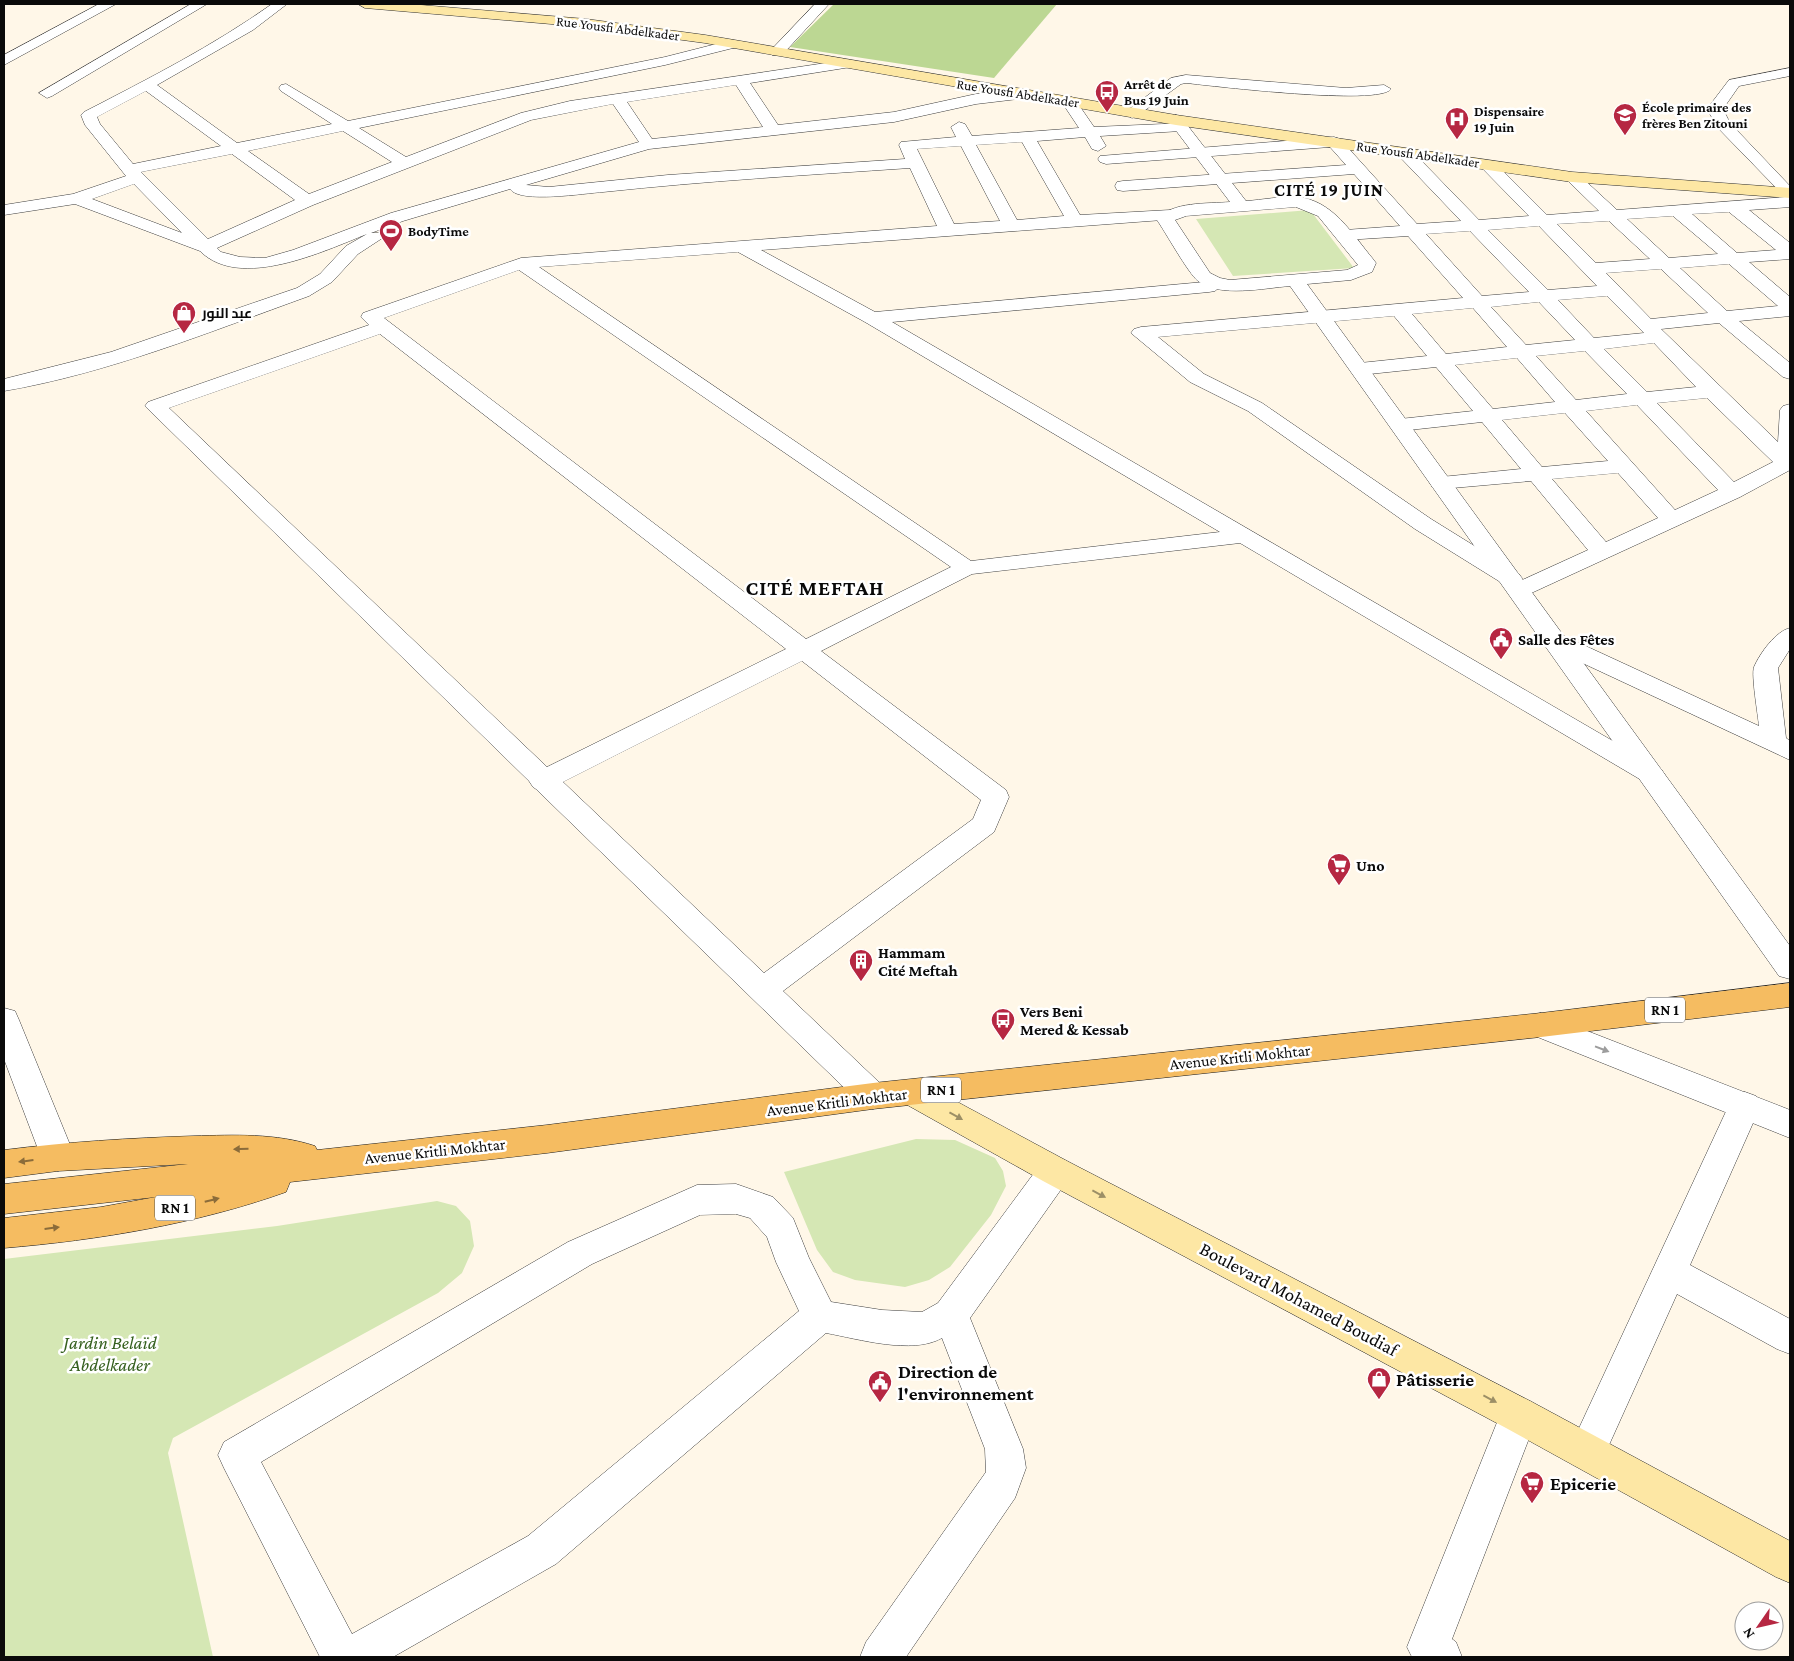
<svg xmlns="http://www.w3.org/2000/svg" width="1794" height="1661" font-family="'Crimson Pro',Cairo,serif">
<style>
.green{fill:#d5e7b4}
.forest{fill:#bcd793}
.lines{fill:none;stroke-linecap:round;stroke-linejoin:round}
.minor-casing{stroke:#3d3d3d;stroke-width:1}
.tertiary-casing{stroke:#3d3d3d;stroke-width:1}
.secondary-casing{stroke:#2c2c2c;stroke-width:1}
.primary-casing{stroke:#1b1b1b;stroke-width:1}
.minor{fill:#fff;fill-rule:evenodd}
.tertiary{fill:#fff;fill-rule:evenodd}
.secondary{fill:#fde7a4;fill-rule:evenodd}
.primary{fill:#f5bc61;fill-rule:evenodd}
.oneway{fill:#9d9d9d}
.oneway2{fill:#9c8f66}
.oneway3{fill:#8b6c3a}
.labels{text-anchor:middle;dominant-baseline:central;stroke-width:5;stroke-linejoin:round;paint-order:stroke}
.far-street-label{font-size:14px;fill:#0a0a0a;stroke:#fff}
.far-poi-label{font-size:14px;font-weight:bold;fill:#0a0a0a;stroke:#fff;text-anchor:start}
.shield{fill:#fff;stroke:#545454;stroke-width:1}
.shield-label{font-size:15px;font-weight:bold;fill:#0a0a0a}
.poi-label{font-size:16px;font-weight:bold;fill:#0a0a0a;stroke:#fff;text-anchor:start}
.street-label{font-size:16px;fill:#0a0a0a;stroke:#fff}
.far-district-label{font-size:18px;font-weight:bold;letter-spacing:1px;fill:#0a0a0a;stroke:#fff}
.near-street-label{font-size:19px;fill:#0a0a0a;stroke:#fff}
.near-park-label{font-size:19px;font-style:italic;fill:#345f1d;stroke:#fff}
.near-poi-label{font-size:19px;font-weight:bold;fill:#0a0a0a;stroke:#fff;text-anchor:start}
.district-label{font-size:21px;font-weight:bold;letter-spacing:1px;fill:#0a0a0a;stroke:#fff}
</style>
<rect width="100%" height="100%" fill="#fff7e8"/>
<path class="green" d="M 1310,210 L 1354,268 L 1233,276 L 1196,219 Z
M 916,1139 L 955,1140 L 995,1158 L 1003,1171 L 1006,1186 L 991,1215 L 950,1267 L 929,1280 L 905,1287 L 855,1280 L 833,1272 L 817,1250 L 784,1172 Z
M 437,1201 L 456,1206 L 470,1221 L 474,1246 L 462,1273 L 438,1293 L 173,1438 L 168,1453 L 213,1657 L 4,1657 L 4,1259 L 277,1226 Z"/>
<path class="forest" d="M 834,4 L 1057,4 L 994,78 L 790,47 Z"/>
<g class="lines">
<g class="minor-casing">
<path id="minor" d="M 99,4 L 116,4 L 4,65 L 4,55 Z
M 191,4 L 207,4 L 52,96 L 47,98 L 39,93 Z
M 272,4 L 287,4 L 253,30 L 157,85 L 237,143 L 332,124 L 281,91 L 279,88 L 281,85 L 286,84 L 348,121 L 665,57 L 732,40 L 737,41 L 739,44 L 737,47 L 665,65 L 359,128 L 406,157 L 521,113 L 570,101 L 846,60 L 851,61 L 853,64 L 851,67 L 750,83 L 778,125 L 894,112 L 976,94 L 1018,89 L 1026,94 L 1018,99 L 976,104 L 894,122 L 649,149 L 526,185 L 549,187 L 668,175 L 905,159 L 899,145 L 901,142 L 956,137 L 951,127 L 959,122 L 965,124 L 972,136 L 1079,128 L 1061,101 L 1069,96 L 1074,98 L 1094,127 L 1187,123 L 1189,126 L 1181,131 L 1100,136 L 1106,146 L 1098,151 L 1092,149 L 1085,137 L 1037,141 L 1080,215 L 1170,210 L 1176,211 L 1179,215 L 1176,219 L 761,250 L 875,312 L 1204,282 L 1215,278 L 1221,279 L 1224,283 L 1215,291 L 1209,292 L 892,322 L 1661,769 L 1665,775 L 1661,781 L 1652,784 L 1643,781 L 1240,543 L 972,574 L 821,651 L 1006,790 L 1009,797 L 994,832 L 783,991 L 884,1087 L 889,1096 L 884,1105 L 873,1109 L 862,1105 L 536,789 L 533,787 L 529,781 L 145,406 L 148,402 L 369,325 L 361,317 L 363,313 L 521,258 L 937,226 L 910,168 C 807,175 705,181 603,192 C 586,193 520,204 510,189 L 403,221 L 371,233 L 381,233 L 384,237 L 358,254 L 332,282 L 309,296 C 209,332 109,373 4,391 L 4,379 L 111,352 L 297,288 L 320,274 L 346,246 L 367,234 C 324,251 240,291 200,251 L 75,204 L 4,215 L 4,205 L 73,194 L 126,176 L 85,125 L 81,115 L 84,112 C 148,79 213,46 272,4 ZM 736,85 L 763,127 L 652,139 L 627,102 ZM 146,91 L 221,146 L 133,164 L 100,124 L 97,117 ZM 613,104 L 639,142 L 391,213 L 293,250 L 265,258 L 240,257 L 221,252 L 217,248 L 313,205 L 531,120 ZM 343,131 L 392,162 L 309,194 L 248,151 ZM 1022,142 L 1064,216 L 1017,220 L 976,145 ZM 961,146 L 1000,221 L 954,224 L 917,149 ZM 232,154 L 295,200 L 208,239 L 141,172 ZM 134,184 L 182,233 L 92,199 ZM 738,252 L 865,322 L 1220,532 L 971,561 L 539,267 ZM 519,270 L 951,567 L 806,639 L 384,318 ZM 380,334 L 786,649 L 547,767 L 169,408 ZM 802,661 L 981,800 L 973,819 L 764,973 L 563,782 Z
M 815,4 L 829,4 L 782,55 L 772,55 L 770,52 L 772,49 Z
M 1790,68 L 1790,76 L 1739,86 L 1723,109 L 1730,123 L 1790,186 L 1790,207 L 1749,210 L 1790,243 L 1790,259 L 1749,262 L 1790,297 L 1790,316 L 1739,321 L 1790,363 L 1790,379 L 1783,377 L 1719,323 L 1661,329 L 1778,442 L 1780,410 L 1783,406 L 1790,404 L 1790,470 L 1740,497 L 1527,595 L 1519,597 L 1511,595 L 1507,590 L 1512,585 L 1502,583 L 1415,529 L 1248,411 L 1190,382 L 1131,333 L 1134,329 L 1141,327 L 1463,298 L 1408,236 L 1345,240 L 1339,239 L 1336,235 L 1339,231 L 1345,230 L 1400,226 L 1354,174 L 1123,191 L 1117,190 L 1115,186 L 1117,182 L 1123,181 L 1346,165 L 1330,147 L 1106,164 L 1100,162 L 1098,159 L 1100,156 L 1334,137 L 1340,139 L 1417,224 L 1461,221 L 1398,155 L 1396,152 L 1398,149 L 1410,149 L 1479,220 L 1529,216 L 1482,168 L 1480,165 L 1482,162 L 1494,162 L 1547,215 L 1599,211 L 1564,177 L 1566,174 L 1578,174 L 1617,210 L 1785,197 L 1718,128 L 1707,109 L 1729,80 ZM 1729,212 L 1776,250 L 1737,253 L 1692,214 ZM 1673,216 L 1718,254 L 1669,258 L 1627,219 ZM 1609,221 L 1650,259 L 1596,263 L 1557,224 ZM 1539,226 L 1597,286 L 1548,290 L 1488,230 ZM 1470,231 L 1529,292 L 1482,296 L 1426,234 ZM 1729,264 L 1778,306 L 1727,311 L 1680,268 ZM 1661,269 L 1708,313 L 1651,319 L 1606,273 ZM 1607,296 L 1644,333 L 1594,338 L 1558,300 ZM 1539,302 L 1575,340 L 1526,345 L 1491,307 ZM 1473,308 L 1507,347 L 1446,354 L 1412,314 ZM 1394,316 L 1427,356 L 1360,363 L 1353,365 L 1350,369 L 1353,373 L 1360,375 L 1436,367 L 1473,411 L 1400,419 L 1393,421 L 1390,425 L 1393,429 L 1400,431 L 1482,422 L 1521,469 L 1441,477 L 1433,478 L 1430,483 L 1433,488 L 1441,489 L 1531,481 L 1588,550 L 1520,581 L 1522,578 L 1518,573 L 1431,519 L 1262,403 L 1204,374 L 1158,337 ZM 1654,343 L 1696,387 L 1647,392 L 1604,349 ZM 1585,351 L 1627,394 L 1576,400 L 1536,356 ZM 1517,358 L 1555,402 L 1493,409 L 1455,365 ZM 1707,398 L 1773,462 L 1734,482 L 1657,403 ZM 1637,405 L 1718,490 L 1675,510 L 1586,411 ZM 1565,413 L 1608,461 L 1542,467 L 1502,420 ZM 1618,473 L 1658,518 L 1606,542 L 1552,479 Z
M 1186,75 L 1346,88 L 1384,85 L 1391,89 C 1379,106 1214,86 1186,83 L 1181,84 L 1137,116 L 1132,118 L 1124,113 L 1171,78 Z
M 1790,628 L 1790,649 L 1778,668 L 1786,738 L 1790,741 L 1790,760 L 1546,646 L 1543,641 L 1546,636 L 1555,633 L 1564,636 L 1759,726 C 1758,715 1751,675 1754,667 C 1760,653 1776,631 1790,628 Z
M 4,1008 L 15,1011 L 19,1020 L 75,1157 L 70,1167 L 58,1171 L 46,1167 L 41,1157 L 4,1059 Z
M 1745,1092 L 1756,1096 L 1761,1105 L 1690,1265 L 1790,1319 L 1790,1354 L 1777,1349 L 1677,1294 L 1600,1465 L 1587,1471 L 1574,1465 L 1568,1452 L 1574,1439 L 1729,1105 L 1734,1096 Z
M 1055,1157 L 1067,1161 L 1072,1171 L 1067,1181 L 970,1318 L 1023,1449 L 1026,1468 L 1015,1498 L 906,1657 L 860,1657 L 866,1642 L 986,1472 L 985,1449 L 942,1338 C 912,1355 859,1339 826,1333 L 556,1564 L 393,1657 L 320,1657 L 224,1468 L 218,1455 L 224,1442 L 568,1242 L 697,1185 L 736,1184 L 773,1197 L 793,1218 L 809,1258 L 831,1302 L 882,1310 L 922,1312 L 938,1303 L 1043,1161 ZM 736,1214 L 750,1218 L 767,1237 L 776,1262 L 799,1311 L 528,1536 L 352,1634 L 261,1462 L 592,1264 L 700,1215 Z
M 1519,1397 L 1532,1402 L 1538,1415 L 1452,1639 L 1456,1642 L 1462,1657 L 1412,1657 L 1407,1647 L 1500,1415 L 1506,1402 Z"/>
</g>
<g class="tertiary-casing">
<path id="tertiary" d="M 1176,115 L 1181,117 L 1246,201 C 1262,200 1281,196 1297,197 C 1333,200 1352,234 1373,259 L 1376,263 L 1372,272 L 1351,280 L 1307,284 L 1790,946 L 1790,979 L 1779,976 L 1290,286 C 1265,288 1219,298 1198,281 C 1188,273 1166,233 1157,220 C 1171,201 1208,204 1230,202 L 1168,120 ZM 1296,207 L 1318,216 L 1358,265 L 1347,270 L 1230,280 L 1220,278 L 1210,273 L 1175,220 L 1186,216 Z
M 1541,1013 L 1790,1110 L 1790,1138 L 1530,1034 L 1526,1025 L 1530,1016 Z"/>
</g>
<g class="secondary-casing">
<path id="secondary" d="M 358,4 L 409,4 L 586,19 L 705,35 L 1176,115 L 1572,172 L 1790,188 L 1790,198 L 1572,182 L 1176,125 L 705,43 L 586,27 L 365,8 Z
M 913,1080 L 924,1084 L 1067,1161 L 1532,1402 L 1790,1541 L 1790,1583 L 1776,1577 L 1506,1428 L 1043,1181 L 902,1102 L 897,1093 L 902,1084 Z"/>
</g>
<g class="primary-casing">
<path id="primary" d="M 1790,983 L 1790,1007 L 1541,1037 L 873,1109 L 547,1153 L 290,1182 L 286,1192 C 196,1224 99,1240 4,1248 L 4,1218 L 101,1207 L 156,1197 L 4,1214 L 4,1184 L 188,1164 L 58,1171 L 4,1178 L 4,1150 C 67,1142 130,1138 194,1136 C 234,1135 276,1133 315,1146 L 317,1150 L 547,1125 L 873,1083 L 1541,1013 Z"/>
</g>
<use href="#minor" class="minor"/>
<use href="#tertiary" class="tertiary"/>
<use href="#secondary" class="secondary"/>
<use href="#primary" class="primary"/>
</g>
<defs><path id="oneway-solid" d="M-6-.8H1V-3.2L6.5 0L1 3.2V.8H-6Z" transform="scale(1.25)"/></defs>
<use class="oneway" href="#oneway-solid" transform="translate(1602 1049) rotate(21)"/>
<g class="oneway2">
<use href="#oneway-solid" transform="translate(956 1116) rotate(29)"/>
<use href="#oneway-solid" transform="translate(1099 1194) rotate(28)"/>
<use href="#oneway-solid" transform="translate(1490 1399) rotate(28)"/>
</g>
<g class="oneway3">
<use href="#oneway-solid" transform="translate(241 1149) rotate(179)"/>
<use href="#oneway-solid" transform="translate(26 1161) rotate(173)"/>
<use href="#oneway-solid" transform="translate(212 1200) rotate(-14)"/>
<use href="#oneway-solid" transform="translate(52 1228) rotate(-7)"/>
</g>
<defs>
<g id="bus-pin" transform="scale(1.25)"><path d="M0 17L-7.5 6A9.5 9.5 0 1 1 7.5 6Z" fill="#b62742" stroke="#fff"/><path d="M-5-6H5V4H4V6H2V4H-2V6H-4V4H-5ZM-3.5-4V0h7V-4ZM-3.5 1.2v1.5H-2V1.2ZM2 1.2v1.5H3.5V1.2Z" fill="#fff"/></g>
<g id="school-pin" transform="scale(1.25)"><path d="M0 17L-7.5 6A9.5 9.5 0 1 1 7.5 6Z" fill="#b62742" stroke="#fff"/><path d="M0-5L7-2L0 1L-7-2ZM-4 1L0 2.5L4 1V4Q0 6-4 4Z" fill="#fff"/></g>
<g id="hospital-pin" transform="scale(1.25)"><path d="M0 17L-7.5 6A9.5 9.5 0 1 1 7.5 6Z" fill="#b62742" stroke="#fff"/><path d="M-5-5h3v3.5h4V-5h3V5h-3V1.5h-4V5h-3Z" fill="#fff"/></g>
<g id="stadium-pin" transform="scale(1.25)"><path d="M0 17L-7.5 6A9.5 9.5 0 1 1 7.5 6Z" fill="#b62742" stroke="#fff"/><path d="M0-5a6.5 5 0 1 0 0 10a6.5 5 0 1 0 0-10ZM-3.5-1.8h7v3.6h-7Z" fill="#fff"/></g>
<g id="shop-pin" transform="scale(1.25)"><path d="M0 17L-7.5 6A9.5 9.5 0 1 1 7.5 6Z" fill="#b62742" stroke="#fff"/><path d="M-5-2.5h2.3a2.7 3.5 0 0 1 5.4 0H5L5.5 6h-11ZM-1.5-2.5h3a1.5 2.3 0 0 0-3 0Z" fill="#fff"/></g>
<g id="civic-pin" transform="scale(1.25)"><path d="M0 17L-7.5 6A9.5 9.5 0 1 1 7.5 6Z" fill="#b62742" stroke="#fff"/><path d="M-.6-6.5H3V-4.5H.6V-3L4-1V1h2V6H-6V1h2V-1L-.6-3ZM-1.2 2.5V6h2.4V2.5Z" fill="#fff"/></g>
<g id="supermarket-pin" transform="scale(1.25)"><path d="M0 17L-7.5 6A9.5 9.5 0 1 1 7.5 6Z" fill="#b62742" stroke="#fff"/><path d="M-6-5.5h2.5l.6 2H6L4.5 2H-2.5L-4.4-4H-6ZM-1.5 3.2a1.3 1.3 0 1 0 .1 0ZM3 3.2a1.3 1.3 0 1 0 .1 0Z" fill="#fff"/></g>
<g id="building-pin" transform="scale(1.25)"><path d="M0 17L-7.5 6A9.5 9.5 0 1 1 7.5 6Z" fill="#b62742" stroke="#fff"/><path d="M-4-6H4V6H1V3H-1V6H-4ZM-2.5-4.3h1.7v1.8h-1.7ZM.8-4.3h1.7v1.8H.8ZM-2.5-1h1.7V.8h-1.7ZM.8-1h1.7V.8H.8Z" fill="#fff"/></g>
</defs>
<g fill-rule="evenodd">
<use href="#bus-pin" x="1107" y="92"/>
<use href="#school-pin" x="1625" y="115"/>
<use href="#hospital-pin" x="1457" y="119"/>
<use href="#stadium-pin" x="391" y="231"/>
<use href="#shop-pin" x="184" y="313"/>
<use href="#civic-pin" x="1501" y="639"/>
<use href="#supermarket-pin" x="1339" y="865"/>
<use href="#building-pin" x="861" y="961"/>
<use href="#bus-pin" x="1003" y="1020"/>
<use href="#shop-pin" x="1379" y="1379"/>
<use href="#civic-pin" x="880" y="1382"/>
<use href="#supermarket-pin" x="1532" y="1483"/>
</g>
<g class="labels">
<g class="far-street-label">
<text transform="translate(618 28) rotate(7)">Rue Yousfi Abdelkader</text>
<text transform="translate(1018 93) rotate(9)">Rue Yousfi Abdelkader</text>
<text transform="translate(1418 154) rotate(8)">Rue Yousfi Abdelkader</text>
</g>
<g class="far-poi-label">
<text x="1124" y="84">Arrêt de<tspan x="1124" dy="16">Bus 19 Juin</tspan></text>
<text x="1642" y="107">École primaire des<tspan x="1642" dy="16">frères Ben Zitouni</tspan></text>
<text x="1474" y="111">Dispensaire<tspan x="1474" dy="16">19 Juin</tspan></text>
<text x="408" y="231">BodyTime</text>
<text x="202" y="313">عبد النور</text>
</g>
<g class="shield">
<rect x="1645" y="997.5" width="40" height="25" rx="4"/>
<rect x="921" y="1077.5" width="40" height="25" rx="4"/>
<rect x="155" y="1195.5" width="40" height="25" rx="4"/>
</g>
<g class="shield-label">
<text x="1665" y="1010">RN 1</text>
<text x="941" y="1090">RN 1</text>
<text x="175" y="1208">RN 1</text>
</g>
<g class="poi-label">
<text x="1518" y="639">Salle des Fêtes</text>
<text x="1356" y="865">Uno</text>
<text x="878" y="952">Hammam<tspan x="878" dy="18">Cité Meftah</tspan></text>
<text x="1020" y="1011">Vers Beni<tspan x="1020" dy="18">Mered &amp; Kessab</tspan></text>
</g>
<g class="street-label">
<text transform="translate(1240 1057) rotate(-6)">Avenue Kritli Mokhtar</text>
<text transform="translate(837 1102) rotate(-7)">Avenue Kritli Mokhtar</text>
<text transform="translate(435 1151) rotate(-6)">Avenue Kritli Mokhtar</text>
</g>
<g class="far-district-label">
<text x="1329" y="190">CITÉ 19 JUIN</text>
</g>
<g class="near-street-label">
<text transform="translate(1299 1299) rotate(28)">Boulevard Mohamed Boudiaf</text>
</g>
<g class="near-park-label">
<text x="110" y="1342">Jardin Belaïd<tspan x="110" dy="22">Abdelkader</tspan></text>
</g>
<g class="near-poi-label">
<text x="898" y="1371">Direction de<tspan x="898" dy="22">l'environnement</tspan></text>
<text x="1396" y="1379">Pâtisserie</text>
<text x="1550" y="1483">Epicerie</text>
</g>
<g class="district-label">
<text x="815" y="588">CITÉ MEFTAH</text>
</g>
</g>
<rect width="1794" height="1661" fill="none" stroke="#0a0a0a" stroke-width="10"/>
<g transform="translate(1759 1626) rotate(236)"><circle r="24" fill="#ffffff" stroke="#9d9d9d"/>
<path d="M0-4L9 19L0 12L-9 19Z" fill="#b62742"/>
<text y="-8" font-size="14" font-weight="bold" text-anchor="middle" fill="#0a0a0a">N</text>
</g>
</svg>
